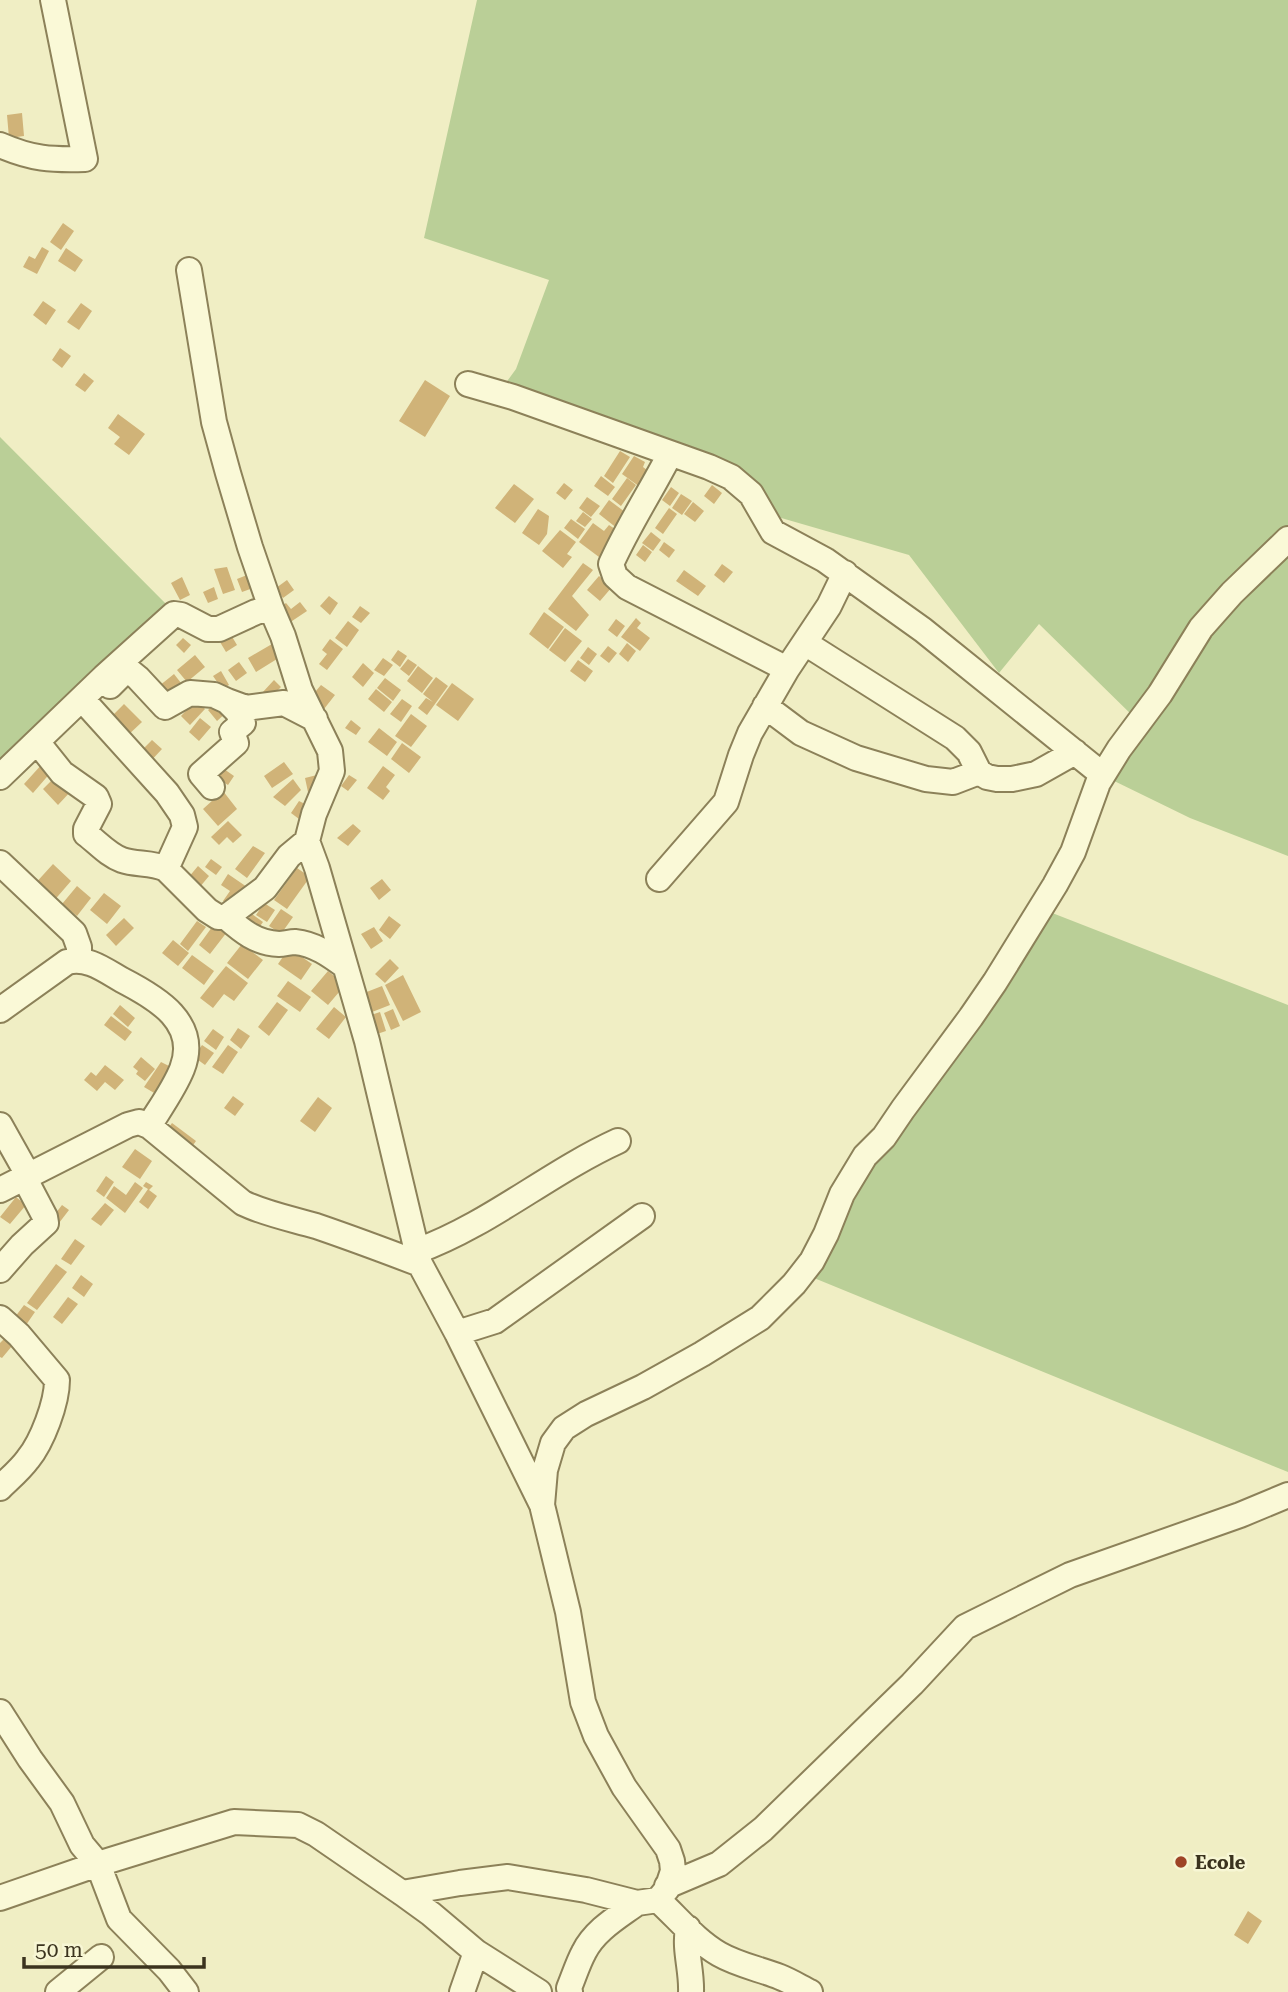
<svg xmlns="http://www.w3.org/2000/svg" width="1288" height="1992" font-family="'Roboto Serif',serif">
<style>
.green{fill:#bacf97}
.building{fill:#d0b378}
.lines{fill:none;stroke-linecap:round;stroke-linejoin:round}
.minor-casing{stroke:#8c8159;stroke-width:28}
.minor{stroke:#faf9d7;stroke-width:24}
.poi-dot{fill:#9e4426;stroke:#f7f6d4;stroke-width:2.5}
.labels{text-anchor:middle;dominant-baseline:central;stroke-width:5;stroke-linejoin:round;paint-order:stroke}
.poi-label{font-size:18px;font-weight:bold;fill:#3b331e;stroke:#f7f6d4;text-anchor:start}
</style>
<rect width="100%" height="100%" fill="#f0eec4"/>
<path class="green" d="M 477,0 L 1288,0 L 1288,856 L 1190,818 L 1106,777 L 1138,721 L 1039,624 L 999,673 L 909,555 L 771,515 L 725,480 L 505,384 L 516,369 L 549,280 L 424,238 Z
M 0,437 L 172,610 L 0,767 Z
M 1042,909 L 1288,1005 L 1288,1472 L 814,1278 L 843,1198 Z"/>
<path class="building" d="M 22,113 L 24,136 L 9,138 L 7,115 Z
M 63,223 L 74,231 L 61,250 L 50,242 Z
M 42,247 L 49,251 L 37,274 L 23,267 L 29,256 L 35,259 Z
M 66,248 L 83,260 L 75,272 L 58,261 Z
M 43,301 L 56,310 L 46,325 L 33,315 Z
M 81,303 L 92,311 L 79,330 L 67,322 Z
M 60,348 L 71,356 L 62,368 L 52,360 Z
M 84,373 L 94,381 L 85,392 L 75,385 Z
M 425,380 L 450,396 L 425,437 L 399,421 Z
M 118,414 L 145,434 L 129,455 L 114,444 L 120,437 L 108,428 Z
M 620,451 L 630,457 L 613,483 L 604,476 Z
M 634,456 L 645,462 L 643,467 L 651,473 L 640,487 L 622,474 Z
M 601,476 L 615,487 L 608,496 L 594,486 Z
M 627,478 L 636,485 L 621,506 L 612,499 Z
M 564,483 L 573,490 L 565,500 L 556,493 Z
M 514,484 L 534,499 L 515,523 L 495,508 Z
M 712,485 L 722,493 L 714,504 L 704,496 Z
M 671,487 L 679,493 L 670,506 L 662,500 Z
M 681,494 L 692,501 L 682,515 L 672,508 Z
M 587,497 L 600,506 L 591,517 L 579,508 Z
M 609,500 L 629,515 L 618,529 L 599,514 Z
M 693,502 L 704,511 L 695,522 L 684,514 Z
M 669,508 L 677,514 L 663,534 L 655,528 Z
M 538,509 L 549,516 L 547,534 L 539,545 L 522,533 Z
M 583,512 L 592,519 L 585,527 L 576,521 Z
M 571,519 L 585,529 L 578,539 L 564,528 Z
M 593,523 L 604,531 L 609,525 L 618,531 L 599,557 L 579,542 Z
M 560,530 L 576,542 L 567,554 L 572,557 L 563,568 L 542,551 Z
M 651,532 L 661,540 L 653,551 L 642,543 Z
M 664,542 L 675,550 L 669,558 L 659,550 Z
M 643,545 L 652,552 L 645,562 L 636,555 Z
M 583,563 L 593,570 L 572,596 L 589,615 L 576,631 L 548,609 Z
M 722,564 L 733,572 L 724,583 L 714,575 Z
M 227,567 L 235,590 L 223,594 L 214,569 Z
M 684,570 L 706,586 L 698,596 L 676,581 Z
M 247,575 L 253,588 L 242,592 L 237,579 Z
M 599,576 L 612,587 L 600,601 L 587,590 Z
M 182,577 L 190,595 L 180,600 L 171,583 Z
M 287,580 L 294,590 L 283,598 L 276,588 Z
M 214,587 L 218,599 L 208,603 L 203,592 Z
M 329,596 L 338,603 L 330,615 L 320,606 Z
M 300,602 L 307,611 L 289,623 L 279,608 L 286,603 L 291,609 Z
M 360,606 L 370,613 L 361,623 L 352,617 Z
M 544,612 L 564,627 L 548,649 L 529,634 Z
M 636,618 L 641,623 L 637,628 L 650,638 L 640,651 L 621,637 Z
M 616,619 L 625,626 L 617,637 L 608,630 Z
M 348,621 L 359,630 L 347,647 L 335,638 Z
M 565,628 L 582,641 L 565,662 L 549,650 Z
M 231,635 L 237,645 L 226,652 L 220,642 Z
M 183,638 L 191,645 L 184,653 L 176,645 Z
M 330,639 L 343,649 L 327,670 L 319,664 L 327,654 L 322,650 Z
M 627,643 L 636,651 L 628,662 L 619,654 Z
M 272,644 L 285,654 L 256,672 L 248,658 Z
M 608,646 L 617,653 L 609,663 L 600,656 Z
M 588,647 L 597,654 L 589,665 L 580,658 Z
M 398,650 L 407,656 L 400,667 L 391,660 Z
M 195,655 L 205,667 L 187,682 L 177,670 Z
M 383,658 L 393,665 L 384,676 L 374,670 Z
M 408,659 L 417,665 L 409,676 L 400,669 Z
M 578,660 L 593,671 L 585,682 L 570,671 Z
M 239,662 L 247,673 L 236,681 L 228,670 Z
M 363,663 L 374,673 L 363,687 L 352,677 Z
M 418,666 L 433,678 L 422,693 L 407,681 Z
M 221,671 L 229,685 L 222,689 L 213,676 Z
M 174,674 L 181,683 L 167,695 L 159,686 Z
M 436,677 L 448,686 L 427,715 L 418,708 L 426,698 L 433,702 L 423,694 Z
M 385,678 L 401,690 L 393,701 L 377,688 Z
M 274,680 L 281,687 L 268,700 L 262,693 Z
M 452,683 L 474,699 L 458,721 L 436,705 Z
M 321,685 L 335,695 L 324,709 L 310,698 Z
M 376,689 L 392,702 L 384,712 L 368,699 Z
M 402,699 L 412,706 L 401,722 L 390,714 Z
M 196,700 L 205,709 L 190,725 L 181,716 Z
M 218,702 L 227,712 L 217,721 L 208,710 Z
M 124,704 L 142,722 L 126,737 L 109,719 Z
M 411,714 L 427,726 L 411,747 L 395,736 Z
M 200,718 L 211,727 L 199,741 L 189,732 Z
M 351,720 L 361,728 L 356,735 L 345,728 Z
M 379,728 L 397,742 L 387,756 L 368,742 Z
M 152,740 L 162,749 L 148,764 L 138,754 Z
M 402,743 L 421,757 L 409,773 L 391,759 Z
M 284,762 L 293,774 L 272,788 L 264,776 Z
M 43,763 L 52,771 L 33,793 L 24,784 Z
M 383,766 L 395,775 L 386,787 L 390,791 L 383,800 L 367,788 Z
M 224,769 L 234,776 L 228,785 L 217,778 Z
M 57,775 L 72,790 L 58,805 L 43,789 Z
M 317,775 L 320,789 L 308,792 L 305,778 Z
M 349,775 L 357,780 L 348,791 L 341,786 Z
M 293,779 L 301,790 L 285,806 L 273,797 Z
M 223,791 L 237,809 L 218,826 L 203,809 Z
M 299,801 L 307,805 L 299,819 L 291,813 Z
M 228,821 L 242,835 L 233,843 L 227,837 L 219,845 L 211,837 Z
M 353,824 L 361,831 L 348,846 L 337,838 Z
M 253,846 L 265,853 L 247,878 L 235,869 Z
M 211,859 L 222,867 L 216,875 L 205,867 Z
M 53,864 L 71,881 L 52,903 L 33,886 Z
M 198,866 L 209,876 L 199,888 L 188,878 Z
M 297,868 L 310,877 L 287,909 L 274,900 Z
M 228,874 L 247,887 L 233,907 L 223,901 L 230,891 L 221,885 Z
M 382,879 L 391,890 L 379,900 L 370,888 Z
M 77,886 L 91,898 L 77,916 L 62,904 Z
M 104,893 L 121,906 L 107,924 L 90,910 Z
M 264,903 L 275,910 L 267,922 L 256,915 Z
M 281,909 L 293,917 L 281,934 L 269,926 Z
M 252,914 L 263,922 L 255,933 L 244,924 Z
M 389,916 L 401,925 L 390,939 L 379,930 Z
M 124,918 L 134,928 L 116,946 L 106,935 Z
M 197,921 L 206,927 L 188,951 L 180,944 Z
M 215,923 L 227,932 L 210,954 L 199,945 Z
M 374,927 L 383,941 L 371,949 L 361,934 Z
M 173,940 L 189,953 L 178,966 L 162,953 Z
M 242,944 L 263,960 L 248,979 L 227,963 Z
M 289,948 L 312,964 L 301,980 L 278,964 Z
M 192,955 L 214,971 L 204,985 L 182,968 Z
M 390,959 L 399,968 L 385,983 L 375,974 Z
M 226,966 L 248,983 L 234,1001 L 224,994 L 213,1008 L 200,998 Z
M 328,971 L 345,985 L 328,1005 L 311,991 Z
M 403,975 L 421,1012 L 403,1021 L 385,985 Z
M 288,981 L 311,997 L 300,1012 L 277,996 Z
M 382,986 L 390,1005 L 367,1014 L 359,995 Z
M 277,1002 L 288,1010 L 269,1036 L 258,1027 Z
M 120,1005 L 135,1018 L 128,1027 L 113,1014 Z
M 334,1007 L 346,1017 L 329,1039 L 316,1029 Z
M 393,1009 L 400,1026 L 391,1030 L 384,1013 Z
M 380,1012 L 386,1031 L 371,1036 L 365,1017 Z
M 111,1016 L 132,1032 L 125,1041 L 104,1025 Z
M 238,1028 L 250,1036 L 241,1049 L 230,1040 Z
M 213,1029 L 224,1037 L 216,1050 L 204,1041 Z
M 202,1045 L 214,1053 L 205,1065 L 194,1057 Z
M 228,1045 L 238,1052 L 223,1074 L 212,1067 Z
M 141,1057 L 155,1069 L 145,1081 L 136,1074 L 138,1071 L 133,1067 Z
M 161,1062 L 177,1070 L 161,1097 L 144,1087 Z
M 105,1065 L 124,1080 L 115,1090 L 105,1082 L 97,1091 L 84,1080 L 91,1072 L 96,1076 Z
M 233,1096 L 244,1104 L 235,1116 L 224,1108 Z
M 318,1097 L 332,1108 L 315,1132 L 300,1121 Z
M 172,1123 L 196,1141 L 186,1155 L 162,1137 Z
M 135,1149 L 152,1161 L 140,1179 L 122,1167 Z
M 106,1176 L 114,1182 L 104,1197 L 96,1191 Z
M 135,1182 L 143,1188 L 125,1213 L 106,1198 L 114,1186 L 126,1195 Z
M 146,1182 L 153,1186 L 149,1190 L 157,1196 L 148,1209 L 139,1202 L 148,1189 L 143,1186 Z
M 16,1197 L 26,1205 L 10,1224 L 0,1217 Z
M 105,1203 L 114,1210 L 101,1226 L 91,1219 Z
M 62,1205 L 69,1210 L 59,1223 L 52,1218 Z
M 75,1239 L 85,1246 L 71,1265 L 61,1259 Z
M 56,1264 L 67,1272 L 37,1310 L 27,1303 Z
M 81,1275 L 93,1284 L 84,1297 L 72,1288 Z
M 68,1297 L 78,1304 L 62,1324 L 53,1317 Z
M 24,1305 L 35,1312 L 26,1325 L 15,1317 Z
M 4,1339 L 12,1346 L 2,1358 L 0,1357 L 0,1343 Z
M 1248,1911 L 1262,1921 L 1248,1944 L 1234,1935 Z"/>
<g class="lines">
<g class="minor-casing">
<path id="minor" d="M 0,145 C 32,159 51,160 85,159 L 53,0
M 189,270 L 214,422 L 228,473 L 250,547 L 271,608 L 283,636 L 300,690 L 330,751 L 332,771 L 314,814 L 307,841 L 317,868 L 367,1041 L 420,1264 L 457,1333 L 542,1505
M 468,384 L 513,397 L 709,467 L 731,477 L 751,494 L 773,532 L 825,560 L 923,630 L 1103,775
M 670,454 C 651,491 628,526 611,564 L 615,576 L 627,587 L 787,669
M 805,643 L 955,738 L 969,752 L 979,772 L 987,777 L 997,779 L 1012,779 L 1036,774 L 1075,752
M 110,686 L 127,669 L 138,678 L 165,707 L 190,693 L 214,695 L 227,701 L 237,711 L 243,723 L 232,732 L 236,743 L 201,774 L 212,787
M 82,699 L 167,793 L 182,815 L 185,827 L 166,869
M 227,701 L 246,708 L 284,703 L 315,719
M 765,706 L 801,733 L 856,758 L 926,779 L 953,782 L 979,772
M 38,743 L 62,773 L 96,797 L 99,804 L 86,829 L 86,834 C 97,842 108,855 122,860 C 136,865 152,862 166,869 L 207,910 L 218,917 L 226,917 L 265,888 L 289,856 L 307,841
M 0,777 L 104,677 L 174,614 L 181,615 L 208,629 L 219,629 L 256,612 L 271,608
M 0,863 L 74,933 L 79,947 L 79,960
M 659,879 L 726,802 L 741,755 L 750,733 L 787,669 L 829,606 L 845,573
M 226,917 C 242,931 256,943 279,944 C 284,944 290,942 295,942 C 315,944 330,955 345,966
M 0,1010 L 67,962 C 87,956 106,971 122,980 C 157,998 200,1023 182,1069 C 174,1089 160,1108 149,1126
M 0,1125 L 28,1175
M 0,1190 L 128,1125 L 139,1122 L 149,1126 L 243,1203 C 266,1214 292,1219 316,1226 C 351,1238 386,1251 420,1264
M 417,1251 C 489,1225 548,1173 618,1141
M 0,1270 L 22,1245 L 46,1223 L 45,1217 L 24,1177
M 0,1318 L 19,1335 L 57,1380 C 57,1403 42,1442 28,1459 C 20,1470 9,1479 0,1488
M 457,1333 L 495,1321 L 642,1216
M 0,1712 L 30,1759 L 62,1803 L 82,1845 L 98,1864 L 119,1919 L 169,1970 L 186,1992
M 667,1886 L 719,1864 L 763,1829 L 912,1684 L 965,1627 L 1070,1575 L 1240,1515 L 1288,1495
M 402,1893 L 460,1883 L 508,1877 L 586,1890 L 637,1903 L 658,1900 C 678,1918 695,1940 719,1954 C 738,1965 760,1969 780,1977 C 790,1981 800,1987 810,1992
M 0,1898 L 98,1864 L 234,1822 L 298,1825 L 316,1834 L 402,1893 L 431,1914 L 476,1952 L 539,1992
M 658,1900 L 667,1889 L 673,1871 L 672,1861 L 668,1849 L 624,1787 L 596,1736 L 583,1702 L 568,1612 L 542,1505 L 545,1470 L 553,1443 L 564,1428 L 586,1414 L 643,1387 L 702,1354 L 760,1318 L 794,1284 L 812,1261 L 826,1234 L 842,1194 L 865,1156 L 884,1137 L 903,1109 L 971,1017 L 995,982 L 1055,885 L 1073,852 L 1098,783 L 1119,749 L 1160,694 L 1201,628 L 1232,593 L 1288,539
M 688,1928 C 684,1950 692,1970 691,1992
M 58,1992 L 101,1957
M 462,1992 L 476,1952
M 570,1992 L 569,1988 C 574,1976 578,1963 584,1952 C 595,1930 618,1917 637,1903"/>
</g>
<use href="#minor" class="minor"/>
</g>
<circle class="poi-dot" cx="1181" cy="1862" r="7"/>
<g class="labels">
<g class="poi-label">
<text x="1195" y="1862">Ecole</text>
</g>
</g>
<path d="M24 1957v10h180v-10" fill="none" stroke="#3b331e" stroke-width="3.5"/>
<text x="35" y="1957" font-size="21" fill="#3b331e" stroke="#f7f6d4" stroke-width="5" paint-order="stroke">50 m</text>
</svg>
